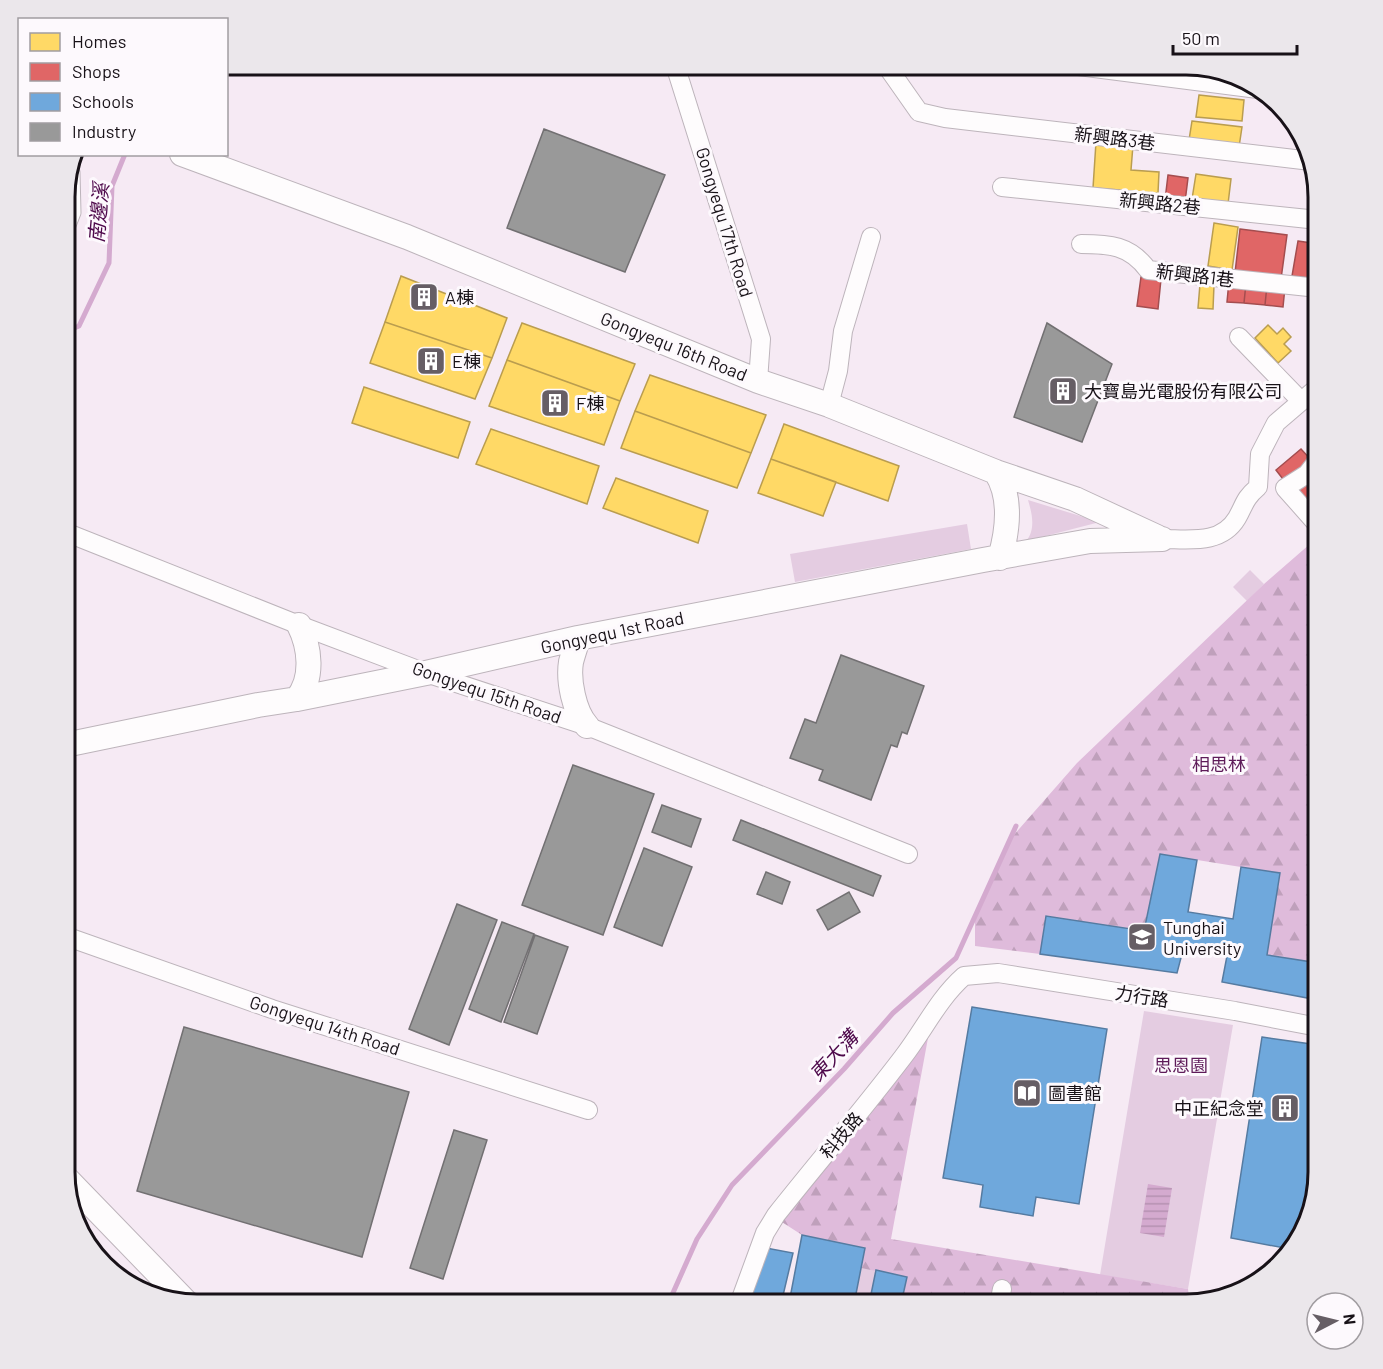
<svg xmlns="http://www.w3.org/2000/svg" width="1383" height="1369" font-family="Barlow,'Noto Sans TC',sans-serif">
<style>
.green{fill:#e4cce1}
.forest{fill:url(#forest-firs)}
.water{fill:url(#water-rules)}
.homes{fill:#ffd966;stroke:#ba9d4f;stroke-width:1.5}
.shops{fill:#e06666;stroke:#a44d4f;stroke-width:1.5}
.schools{fill:#6fa8dc;stroke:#557ba1;stroke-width:1.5}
.industry{fill:#999;stroke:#727072;stroke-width:1.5}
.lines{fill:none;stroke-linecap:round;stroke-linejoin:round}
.stream{stroke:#d4aacf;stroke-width:5}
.lane-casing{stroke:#bdb4bb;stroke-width:11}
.street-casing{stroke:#bdb4bb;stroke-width:20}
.secondary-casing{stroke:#bdb4bb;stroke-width:26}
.lane{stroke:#fefcfd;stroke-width:9}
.street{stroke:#fefcfd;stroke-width:18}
.secondary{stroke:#fefcfd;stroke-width:24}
.labels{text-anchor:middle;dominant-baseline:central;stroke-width:6;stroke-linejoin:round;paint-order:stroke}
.street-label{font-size:18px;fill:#181218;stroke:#fdf9fd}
.poi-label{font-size:18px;fill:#181218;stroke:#fdf9fd;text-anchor:start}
.park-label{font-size:18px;fill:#5e1b59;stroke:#fdf9fd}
.water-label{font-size:20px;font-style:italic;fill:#4e094b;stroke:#fdf9fd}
.rim{fill:none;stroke:#181218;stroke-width:3}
</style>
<defs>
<pattern id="forest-firs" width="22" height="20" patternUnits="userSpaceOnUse" patternTransform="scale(1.5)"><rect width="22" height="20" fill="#dfbbdb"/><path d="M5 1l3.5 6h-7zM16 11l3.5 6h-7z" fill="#bfa0bb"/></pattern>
<pattern id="water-rules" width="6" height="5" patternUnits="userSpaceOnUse" patternTransform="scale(1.5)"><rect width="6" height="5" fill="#d4aacf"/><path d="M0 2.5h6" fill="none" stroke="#b591b1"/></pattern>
</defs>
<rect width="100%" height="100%" fill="#f6eaf4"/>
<path class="green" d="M 1028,500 L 1100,522 L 1026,541 C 1036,530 1032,513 1028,500 Z
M 967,524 L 971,549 L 795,582 L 790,554 Z
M 1250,570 L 1264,584 L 1247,601 L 1233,587 Z
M 1144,1011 L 1233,1025 L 1188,1289 L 1100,1275 Z
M 861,1268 L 876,1270 L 869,1304 L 854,1304 Z"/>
<path class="forest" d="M 1318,537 L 1318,963 L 1267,955 L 1279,873 L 1160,854 L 1144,931 L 1046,916 L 1040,954 L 975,946 L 975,916 L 1006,844 L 1077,763 L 1264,584 Z
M 935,1000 L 891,1239 L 1188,1289 L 1190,1304 L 901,1304 L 906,1277 L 861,1268 L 865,1248 L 802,1235 L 771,1215 L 864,1095 Z"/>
<path class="water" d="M 1148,1184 L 1172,1188 L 1164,1237 L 1140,1233 Z"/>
<path class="homes" d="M 1199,95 L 1244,100 L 1242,121 L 1196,117 Z
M 1192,121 L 1242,127 L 1239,147 L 1189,140 Z
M 1096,142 L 1133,145 L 1131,170 L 1159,172 L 1158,193 L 1093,188 Z
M 1196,174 L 1231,179 L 1228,204 L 1192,199 Z
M 1214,223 L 1238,227 L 1232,270 L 1208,266 Z
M 401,276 L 507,318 L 492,358 L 385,322 Z
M 1200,284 L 1214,285 L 1213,309 L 1198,308 Z
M 385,322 L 492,358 L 475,399 L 370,363 Z
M 522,323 L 635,364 L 620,401 L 507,360 Z
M 1268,325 L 1277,334 L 1283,328 L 1291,337 L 1284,344 L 1291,351 L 1278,363 L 1255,338 Z
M 507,360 L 620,401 L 604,445 L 489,406 Z
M 650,375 L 766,415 L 751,453 L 635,411 Z
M 364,387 L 470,422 L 458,458 L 352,423 Z
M 635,411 L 751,453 L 737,488 L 621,448 Z
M 784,424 L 899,466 L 888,501 L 771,459 Z
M 491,429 L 599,466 L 587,504 L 476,464 Z
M 771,459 L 836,482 L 823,516 L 758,493 Z
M 616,478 L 708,511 L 698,543 L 603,508 Z"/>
<path class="shops" d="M 1300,133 L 1309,147 L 1309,151 L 1299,151 Z
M 1168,175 L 1188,178 L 1185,202 L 1165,200 Z
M 1311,199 L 1318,199 L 1318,213 L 1309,210 Z
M 1240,229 L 1287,235 L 1281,279 L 1235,273 Z
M 1298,241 L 1318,244 L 1318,279 L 1292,276 Z
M 1141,277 L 1161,279 L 1158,309 L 1137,306 Z
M 1229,281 L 1246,283 L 1244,303 L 1227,302 Z
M 1246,283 L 1267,285 L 1265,305 L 1244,303 Z
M 1267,285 L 1285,287 L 1283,307 L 1265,305 Z
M 1301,449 L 1312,461 L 1286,483 L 1276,470 Z
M 1308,482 L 1318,494 L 1318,517 L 1296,491 Z"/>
<path class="schools" d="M 1160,854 L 1197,860 L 1188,912 L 1233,919 L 1241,867 L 1280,873 L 1267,955 L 1318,963 L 1318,1000 L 1222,982 L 1227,956 L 1183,950 L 1177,973 L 1040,954 L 1046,916 L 1144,931 Z
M 972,1007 L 1107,1029 L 1079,1204 L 1036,1197 L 1033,1216 L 980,1207 L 983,1185 L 943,1178 Z
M 1262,1037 L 1318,1045 L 1318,1172 L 1308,1223 L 1290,1249 L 1231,1238 Z
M 802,1235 L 865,1248 L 854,1304 L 820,1304 L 790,1298 Z
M 761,1247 L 793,1253 L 781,1304 L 750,1304 Z
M 876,1270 L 907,1277 L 901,1304 L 869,1304 Z"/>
<path class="industry" d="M 544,129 L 665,175 L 625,272 L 507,228 Z
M 1047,323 L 1112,364 L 1082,442 L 1014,417 Z
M 841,655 L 924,686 L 907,734 L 902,732 L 897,747 L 891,745 L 871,800 L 819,780 L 823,770 L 790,758 L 805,719 L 816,723 Z
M 573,765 L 654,794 L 603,935 L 522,905 Z
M 662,805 L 701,819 L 691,847 L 652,832 Z
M 741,820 L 881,876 L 873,896 L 733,840 Z
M 644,848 L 692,867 L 662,946 L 614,927 Z
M 766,872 L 790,882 L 782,904 L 757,894 Z
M 849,892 L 860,912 L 828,930 L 817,910 Z
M 457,904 L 497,920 L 449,1045 L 409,1029 Z
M 502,922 L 534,934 L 501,1022 L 469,1009 Z
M 535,935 L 568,947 L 537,1034 L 504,1022 Z
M 184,1027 L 409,1092 L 362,1257 L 137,1191 Z
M 454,1130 L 487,1140 L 443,1279 L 410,1268 Z"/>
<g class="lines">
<path class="stream" d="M 65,332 L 79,326 L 109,263 L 112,186 L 125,154
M 668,1304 L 697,1239 L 732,1185 L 844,1069 L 893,1013 L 956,958 L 1016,826"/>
<g class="lane-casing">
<path id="lane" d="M 65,241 L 76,213 L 75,172"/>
</g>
<g class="street-casing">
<path id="street" d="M 675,65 L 761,339 L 758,381
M 886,65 L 919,112 L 945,118 L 1311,161
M 1071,65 L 1258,89
M 1002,187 L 1318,220
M 1081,244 C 1109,244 1130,245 1148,270 L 1318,288
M 1239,337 L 1301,401
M 829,405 L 838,371 L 843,331 L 871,237
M 1316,523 L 1285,488 L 1307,474 L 1318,460
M 65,532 L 299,625 L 426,673 L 587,726 L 908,854
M 1162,539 C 1189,539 1221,545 1237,518 C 1245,504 1244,499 1258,487 L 1260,454 L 1276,423 L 1318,387
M 65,936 L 272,1009 L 588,1110
M 739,1304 L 765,1233 L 776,1215 C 818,1162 862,1111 903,1057 C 924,1030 938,999 964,976 L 998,973 L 1235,1011 L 1318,1027
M 999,1304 L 1002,1289"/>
</g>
<g class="secondary-casing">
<path id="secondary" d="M 182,154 L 407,237 L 758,381 L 829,405 L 996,472 L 1075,499 L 1157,537
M 996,472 C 1012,497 1008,530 1000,558
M 578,638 C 576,646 573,654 571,662 C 568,680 574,712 587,726
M 297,699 C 314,678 310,647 299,625
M 65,745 L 258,705 L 297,699 L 426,673 L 578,638 L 983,560 L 1090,541 L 1162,539
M 65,1177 L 186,1302"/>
</g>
<use href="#lane" class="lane"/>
<use href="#street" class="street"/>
<use href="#secondary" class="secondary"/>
</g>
<defs>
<g id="building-square" transform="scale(1.5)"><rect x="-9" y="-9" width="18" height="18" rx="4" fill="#665e65" stroke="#fdf9fd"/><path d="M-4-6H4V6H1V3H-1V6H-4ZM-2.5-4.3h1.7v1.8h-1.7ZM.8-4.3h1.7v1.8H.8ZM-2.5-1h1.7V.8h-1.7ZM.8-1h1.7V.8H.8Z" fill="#fff"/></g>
<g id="university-square" transform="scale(1.5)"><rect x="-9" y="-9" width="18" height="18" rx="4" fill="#665e65" stroke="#fdf9fd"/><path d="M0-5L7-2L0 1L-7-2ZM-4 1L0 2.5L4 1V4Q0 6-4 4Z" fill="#fff"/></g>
<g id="library-square" transform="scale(1.5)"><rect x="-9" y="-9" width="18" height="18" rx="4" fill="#665e65" stroke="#fdf9fd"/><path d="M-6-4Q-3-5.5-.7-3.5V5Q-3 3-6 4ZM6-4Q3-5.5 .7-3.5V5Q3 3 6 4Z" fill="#fff"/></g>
</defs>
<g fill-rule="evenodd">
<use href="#building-square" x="424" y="297"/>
<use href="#building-square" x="431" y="361"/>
<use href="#building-square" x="1063" y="391"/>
<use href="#building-square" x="555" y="403"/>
<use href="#university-square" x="1142" y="937"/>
<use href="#library-square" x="1027" y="1093"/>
<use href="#building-square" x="1285" y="1108"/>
</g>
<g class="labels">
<g class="street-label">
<text transform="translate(1115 138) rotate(7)">新興路3巷</text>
<text transform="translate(1160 203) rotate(6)">新興路2巷</text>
<text transform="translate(725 222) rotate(73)">Gongyequ 17th Road</text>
<text transform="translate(1195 275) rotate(7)">新興路1巷</text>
<text transform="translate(674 346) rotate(22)">Gongyequ 16th Road</text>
<text transform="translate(612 632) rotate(-12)">Gongyequ 1st Road</text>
<text transform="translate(487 692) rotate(19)">Gongyequ 15th Road</text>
<text transform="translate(1142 996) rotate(9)">力行路</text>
<text transform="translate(325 1025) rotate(18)">Gongyequ 14th Road</text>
<text transform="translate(841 1135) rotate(-50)">科技路</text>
</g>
<g class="poi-label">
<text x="445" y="297">A棟</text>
<text x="452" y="361">E棟</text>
<text x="1084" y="391">大寶島光電股份有限公司</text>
<text x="576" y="403">F棟</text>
<text x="1163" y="927">Tunghai<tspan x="1163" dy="21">University</tspan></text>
<text x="1048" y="1093">圖書館</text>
<text x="1264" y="1108" text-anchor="end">中正紀念堂</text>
</g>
<g class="park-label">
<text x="1219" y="764">相思林</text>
<text x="1181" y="1065">思恩園</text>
</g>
<g class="water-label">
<text transform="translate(98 213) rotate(-85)">南邊溪</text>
<text transform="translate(833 1055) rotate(-47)">東大溝</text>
</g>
</g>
<path d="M0 0H1383V1369H0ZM197 75H1186A122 122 0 0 1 1308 197V1172A122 122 0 0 1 1186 1294H197A122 122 0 0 1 75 1172V197A122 122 0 0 1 197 75Z" fill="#ebe7eb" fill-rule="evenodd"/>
<path class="rim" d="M197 75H1186A122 122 0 0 1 1308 197V1172A122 122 0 0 1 1186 1294H197A122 122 0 0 1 75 1172V197A122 122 0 0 1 197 75Z"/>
<rect x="18" y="18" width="210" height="138" fill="#fdf9fd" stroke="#a19da1" stroke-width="1.5"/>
<rect x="30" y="33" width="30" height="18" fill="#ffd966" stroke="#a19da1" stroke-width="1.5"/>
<text x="72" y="48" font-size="18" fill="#181218">Homes</text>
<rect x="30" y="63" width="30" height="18" fill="#e06666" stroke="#a19da1" stroke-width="1.5"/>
<text x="72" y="78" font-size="18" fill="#181218">Shops</text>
<rect x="30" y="93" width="30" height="18" fill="#6fa8dc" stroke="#a19da1" stroke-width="1.5"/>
<text x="72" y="108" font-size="18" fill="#181218">Schools</text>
<rect x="30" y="123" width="30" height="18" fill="#999999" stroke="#a19da1" stroke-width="1.5"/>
<text x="72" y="138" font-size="18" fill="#181218">Industry</text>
<g transform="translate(1335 1321) rotate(83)"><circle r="28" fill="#fdf9fd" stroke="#a19da1" stroke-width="1.5"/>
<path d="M0-4.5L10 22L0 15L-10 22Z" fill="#665e65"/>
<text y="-9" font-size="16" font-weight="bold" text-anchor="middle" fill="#181218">N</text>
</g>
<path d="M1173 45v9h124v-9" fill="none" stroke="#181218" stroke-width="3"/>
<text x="1182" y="45" font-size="18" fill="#181218" stroke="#fdf9fd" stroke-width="4.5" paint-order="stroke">50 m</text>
</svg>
